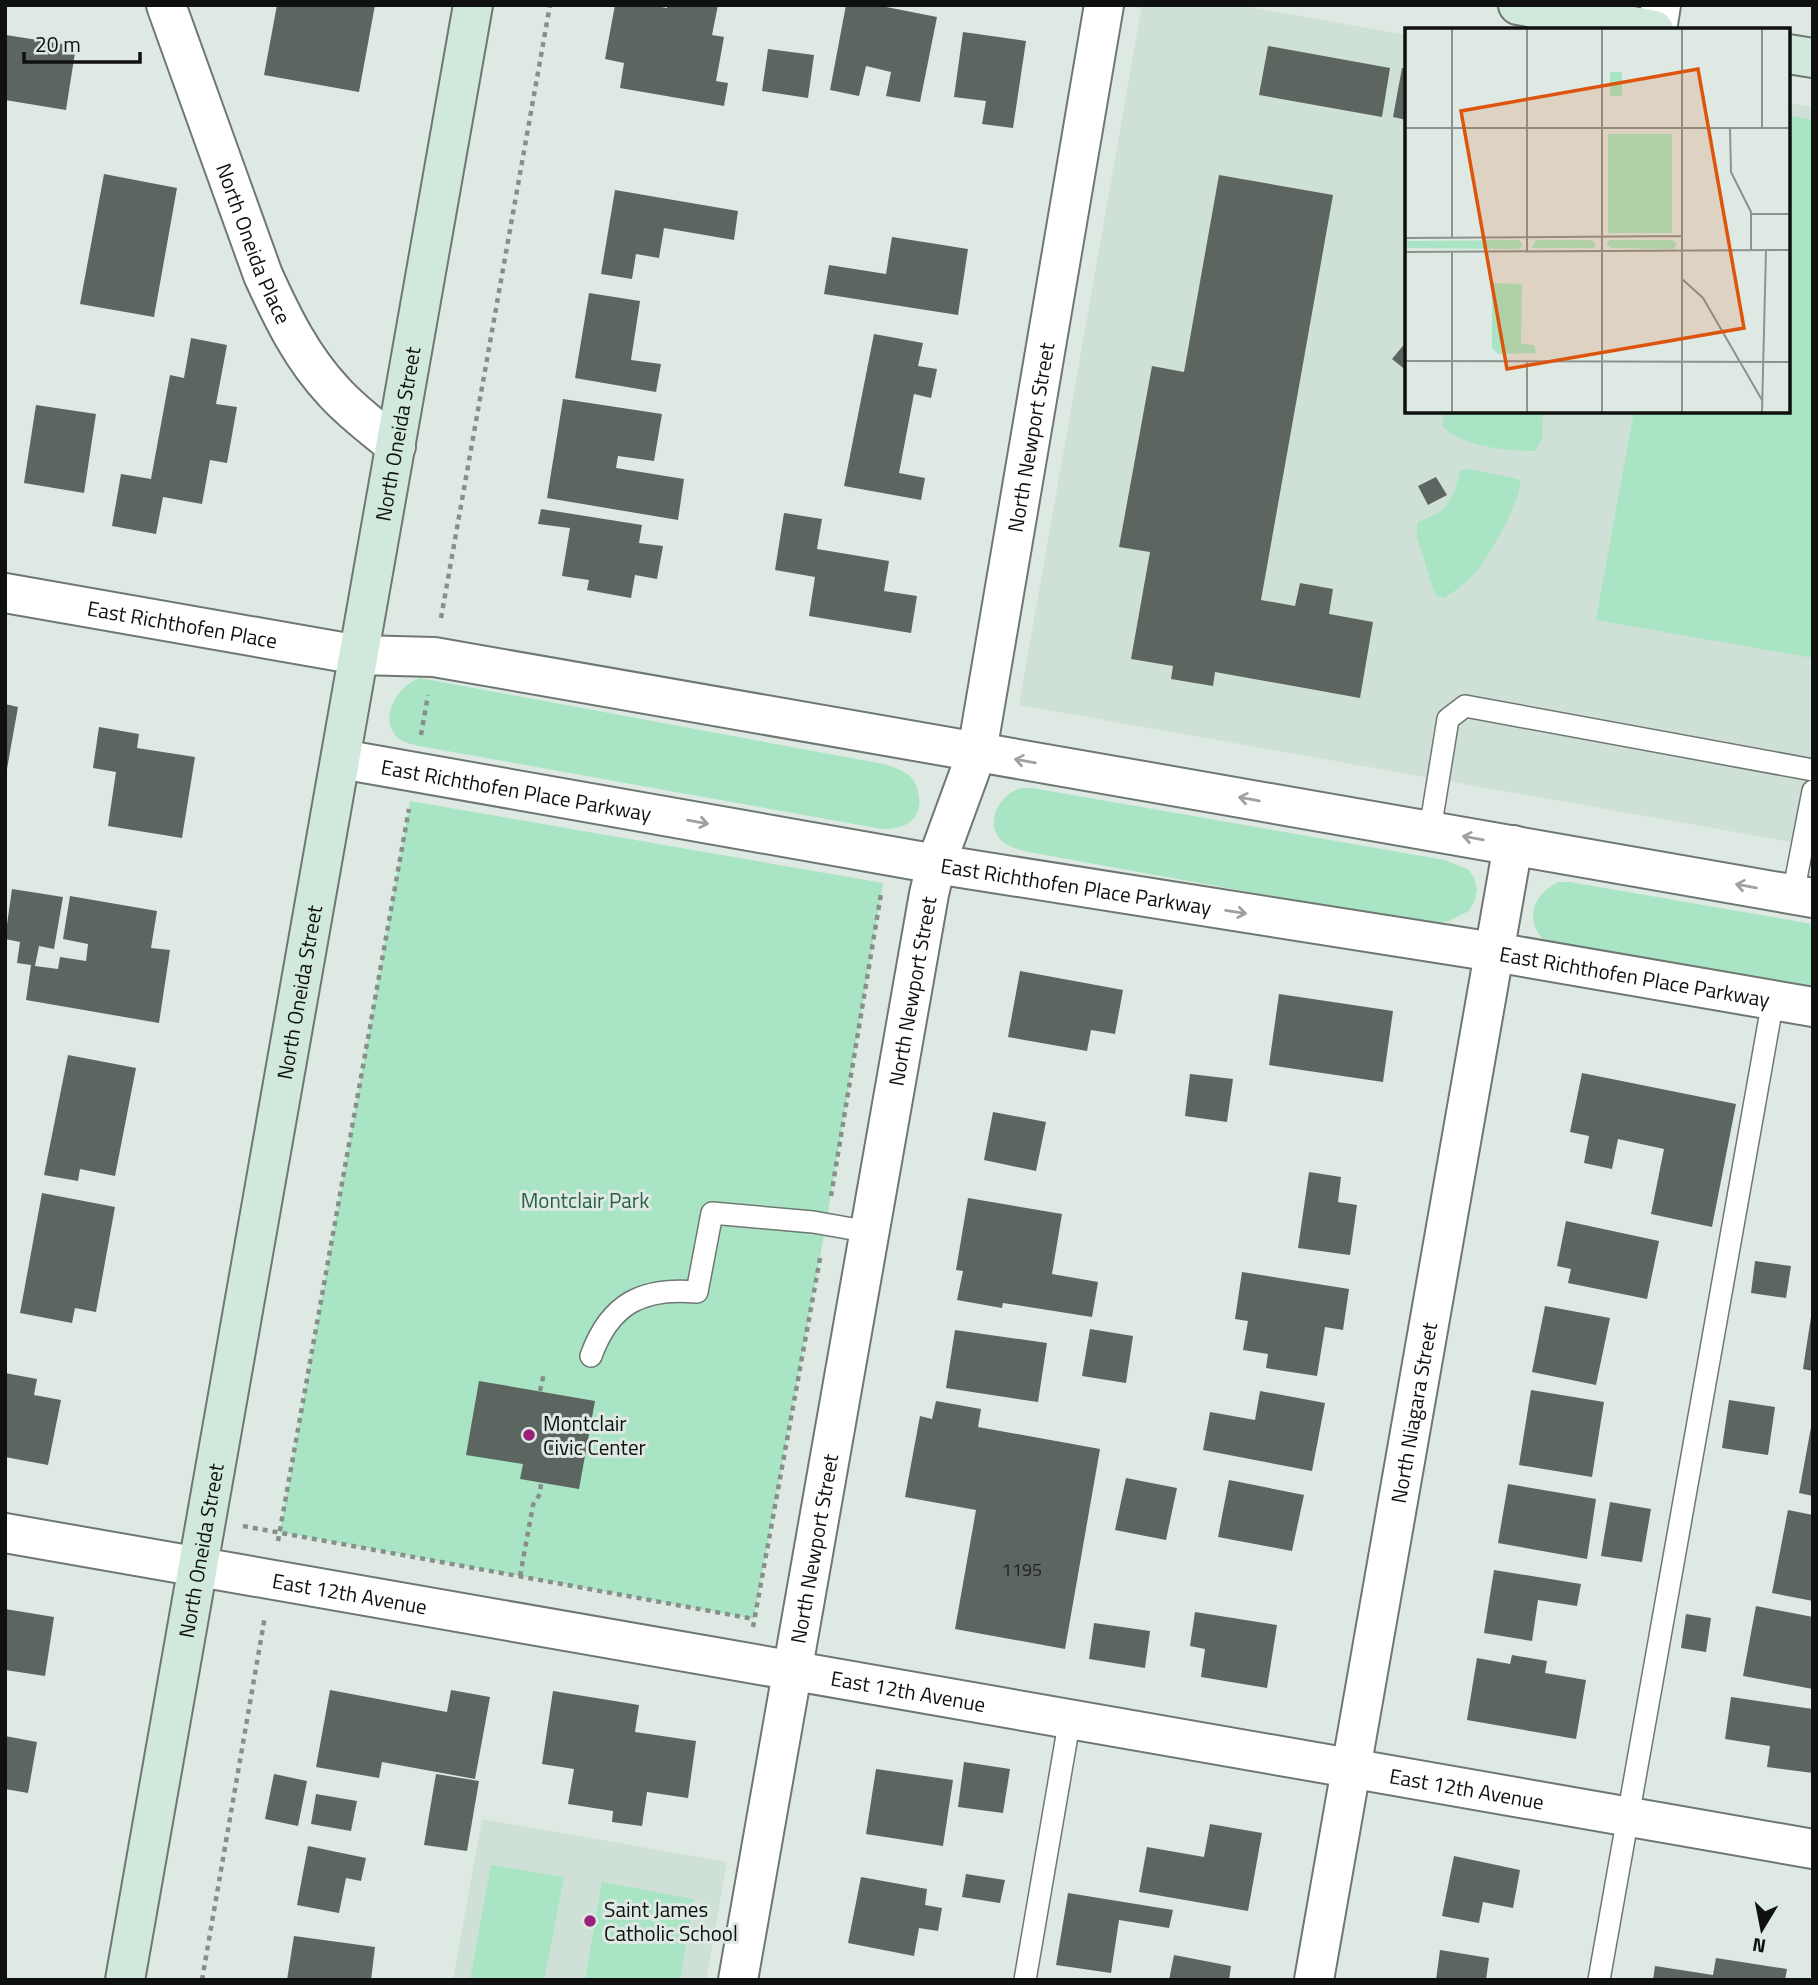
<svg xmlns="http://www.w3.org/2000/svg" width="1818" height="1985" font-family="'Titillium Web',sans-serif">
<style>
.built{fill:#cfe0d6}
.green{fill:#a9e5c4}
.building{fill:#5d6560}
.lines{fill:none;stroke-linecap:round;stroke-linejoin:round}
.lane-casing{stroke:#6e7772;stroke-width:24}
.street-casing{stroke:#6e7772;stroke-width:42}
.secondary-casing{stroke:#6e7772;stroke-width:42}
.path{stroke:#888f8b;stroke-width:4.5;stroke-dasharray:5 5;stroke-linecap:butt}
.lane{stroke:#fff;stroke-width:21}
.street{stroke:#fff;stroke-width:38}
.secondary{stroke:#d1e9dd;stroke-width:38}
.oneway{stroke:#9fa09f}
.poi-dot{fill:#98217b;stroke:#dfe9e3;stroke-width:2.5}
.labels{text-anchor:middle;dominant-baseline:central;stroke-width:6;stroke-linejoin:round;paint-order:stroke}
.number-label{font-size:18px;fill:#222623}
.street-label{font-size:21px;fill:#0e110f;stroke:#dfe9e3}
.park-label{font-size:21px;fill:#276146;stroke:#dfe9e3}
.poi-label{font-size:21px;fill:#0e110f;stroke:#dfe9e3;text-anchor:start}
.inset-road{fill:none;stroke:#8b938e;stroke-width:2}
.view{fill:#dd550c;fill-opacity:0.15;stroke:#dd550c;stroke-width:3.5}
.inset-edge{fill:none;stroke:#0e110f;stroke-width:3.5}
</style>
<rect width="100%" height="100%" fill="#dfe9e3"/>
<path class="built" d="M 1142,5 L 1237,5 L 1407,35 L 1407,411 L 1788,411 L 1788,103 L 1813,107 L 1813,791 L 1803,844 L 1019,705 Z
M 482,1819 L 727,1862 L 706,1980 L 453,1980 Z"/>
<path class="green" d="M 1788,115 L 1813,120 L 1813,658 L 1596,620 L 1634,411 L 1788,411 Z
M 1449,411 L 1543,411 L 1542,439 L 1535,451 C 1508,451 1460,447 1442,425 L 1444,416 Z
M 1468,469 L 1514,478 L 1520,480 C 1522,499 1493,549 1481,565 C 1472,579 1458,589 1444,598 L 1435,595 L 1417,537 L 1417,523 L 1443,510 L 1455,491 L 1460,470 Z
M 420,678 L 884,764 C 893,767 903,770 910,776 C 921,788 924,811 910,822 C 902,828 891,829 882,829 L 419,746 C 412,744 404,743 398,738 C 377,719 398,685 420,678 Z
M 1021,788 L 1032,788 L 1445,860 L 1469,870 L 1475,880 L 1477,890 L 1475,900 L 1469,911 L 1449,921 L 1436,923 L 1355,911 L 1028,852 C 1019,849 1009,848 1002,841 C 983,824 1000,793 1021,788 Z
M 410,801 L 883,883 L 826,1224 L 754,1619 L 280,1532 Z
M 1558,882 L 1570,882 L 1813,924 L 1813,991 L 1547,943 C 1523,922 1532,895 1558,882 Z
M 491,1865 L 564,1877 L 544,1980 L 470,1980 Z
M 602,1882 L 694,1899 L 680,1980 L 585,1980 Z"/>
<path class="building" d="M 277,5 L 375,5 L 359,92 L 264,75 Z
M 615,5 L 650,5 L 667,8 L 667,5 L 718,5 L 712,35 L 724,37 L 716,81 L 728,83 L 724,106 L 620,88 L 624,63 L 605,59 Z
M 846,5 L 876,5 L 937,17 L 920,102 L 886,96 L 891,72 L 866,66 L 859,96 L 830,90 Z
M 963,32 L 1026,41 L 1013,128 L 982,124 L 986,101 L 954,97 Z
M 6,35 L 76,46 L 66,110 L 5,100 Z
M 1268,46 L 1390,68 L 1382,117 L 1259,95 Z
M 768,49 L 814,55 L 808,98 L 762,91 Z
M 1402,68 L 1407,69 L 1407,120 L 1393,117 Z
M 104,174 L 177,188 L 154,317 L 80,304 Z
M 1219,175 L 1333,195 L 1261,600 L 1295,606 L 1300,583 L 1333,589 L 1329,614 L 1373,622 L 1360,698 L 1215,672 L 1213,686 L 1171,679 L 1173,666 L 1131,659 L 1150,552 L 1119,547 L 1152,366 L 1184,372 Z
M 615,190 L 738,211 L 734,240 L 664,228 L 659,258 L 636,254 L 632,279 L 601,274 Z
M 892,237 L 968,249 L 958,315 L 824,294 L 829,265 L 886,274 Z
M 589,293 L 640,301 L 631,360 L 661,364 L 656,392 L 575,378 Z
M 874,334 L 923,343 L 918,366 L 937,369 L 931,398 L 914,394 L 899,473 L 925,478 L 921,500 L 844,486 Z
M 191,338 L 227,345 L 216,404 L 237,407 L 227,463 L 210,460 L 202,504 L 163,497 L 156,534 L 112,526 L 121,474 L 151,479 L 170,375 L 184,378 Z
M 1407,341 L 1407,371 L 1392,359 Z
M 563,399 L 662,414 L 654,461 L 618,456 L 616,468 L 684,479 L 678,520 L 547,498 Z
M 36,405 L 96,414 L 84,493 L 24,483 Z
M 1436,477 L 1447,495 L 1428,505 L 1418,486 Z
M 541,509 L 642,525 L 639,543 L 663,546 L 657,579 L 635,575 L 631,598 L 587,590 L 589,580 L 562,576 L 570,528 L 538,524 Z
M 784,513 L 822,519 L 817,549 L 889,561 L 884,591 L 917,596 L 911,633 L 809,616 L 815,577 L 775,570 Z
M 5,704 L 18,707 L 7,769 L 5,768 Z
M 99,727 L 139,734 L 137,748 L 195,757 L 182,838 L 108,826 L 116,772 L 93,768 Z
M 12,889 L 63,897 L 54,949 L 39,946 L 35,966 L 58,969 L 60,957 L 86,961 L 88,944 L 63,939 L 70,896 L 157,911 L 151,948 L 170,950 L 159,1023 L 26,1000 L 31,965 L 17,963 L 20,942 L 5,939 Z
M 1020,971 L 1123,990 L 1115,1034 L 1091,1030 L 1087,1051 L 1008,1037 Z
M 1279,994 L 1393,1011 L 1383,1082 L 1269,1065 Z
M 68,1055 L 136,1068 L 115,1176 L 80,1169 L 78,1181 L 44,1175 Z
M 1582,1073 L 1736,1104 L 1712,1227 L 1651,1214 L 1664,1149 L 1618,1139 L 1612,1169 L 1584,1163 L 1589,1136 L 1570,1132 Z
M 1190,1074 L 1233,1079 L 1227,1122 L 1185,1116 Z
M 993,1112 L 1046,1122 L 1036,1171 L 984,1160 Z
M 1309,1172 L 1341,1177 L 1338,1202 L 1357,1205 L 1350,1255 L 1298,1248 Z
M 42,1193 L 115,1207 L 96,1312 L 75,1308 L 72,1323 L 20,1313 Z
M 968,1198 L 1062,1214 L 1052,1274 L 1098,1282 L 1092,1317 L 1003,1303 L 1002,1308 L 957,1300 L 963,1271 L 956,1270 Z
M 1566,1221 L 1659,1241 L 1647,1299 L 1568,1283 L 1571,1269 L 1557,1266 Z
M 1755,1261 L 1791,1266 L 1786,1298 L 1751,1293 Z
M 1242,1272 L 1349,1289 L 1343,1330 L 1325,1327 L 1317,1376 L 1266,1368 L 1268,1354 L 1243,1350 L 1248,1321 L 1235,1319 Z
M 1545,1306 L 1610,1318 L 1596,1385 L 1532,1372 Z
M 1811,1317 L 1813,1317 L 1813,1371 L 1803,1369 Z
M 1090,1329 L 1133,1336 L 1126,1383 L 1082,1376 Z
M 955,1330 L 1047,1343 L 1038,1402 L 946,1388 Z
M 5,1373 L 37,1379 L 34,1395 L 61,1400 L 48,1465 L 5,1457 Z
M 479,1381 L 595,1401 L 579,1489 L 520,1479 L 523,1464 L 466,1455 Z
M 1531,1390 L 1604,1402 L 1592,1477 L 1519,1465 Z
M 1260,1391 L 1325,1403 L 1312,1471 L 1203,1450 L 1210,1412 L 1255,1420 Z
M 1729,1400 L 1775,1407 L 1768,1455 L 1722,1448 Z
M 936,1401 L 981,1409 L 978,1427 L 1100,1449 L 1065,1649 L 955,1629 L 976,1510 L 905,1497 L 920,1416 L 932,1419 Z
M 1811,1427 L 1813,1427 L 1813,1496 L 1799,1493 Z
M 1126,1478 L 1177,1488 L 1166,1540 L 1115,1530 Z
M 1229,1480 L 1304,1495 L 1292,1551 L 1218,1537 Z
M 1508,1484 L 1596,1499 L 1587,1559 L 1498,1543 Z
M 1610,1502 L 1651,1509 L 1642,1562 L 1601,1556 Z
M 1788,1510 L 1813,1515 L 1813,1601 L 1772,1593 Z
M 1494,1570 L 1581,1584 L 1577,1606 L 1538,1600 L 1532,1641 L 1484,1633 Z
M 1756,1606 L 1813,1617 L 1813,1689 L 1743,1676 Z
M 5,1609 L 54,1617 L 45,1676 L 5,1670 Z
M 1195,1612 L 1277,1625 L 1267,1688 L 1201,1677 L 1205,1649 L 1190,1646 Z
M 1686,1614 L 1711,1618 L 1706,1652 L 1681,1648 Z
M 1094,1623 L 1150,1631 L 1145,1668 L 1089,1659 Z
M 1512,1655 L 1547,1661 L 1545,1673 L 1586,1680 L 1576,1739 L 1467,1720 L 1477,1658 L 1510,1664 Z
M 330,1690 L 447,1712 L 451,1690 L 490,1697 L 475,1779 L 382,1762 L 379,1778 L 316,1767 Z
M 553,1691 L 639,1705 L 635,1732 L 696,1741 L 688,1798 L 647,1792 L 642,1826 L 612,1822 L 613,1811 L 568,1804 L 574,1769 L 542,1764 Z
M 1731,1697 L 1813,1709 L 1813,1773 L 1767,1767 L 1770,1746 L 1725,1739 Z
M 5,1736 L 37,1742 L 28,1793 L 5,1789 Z
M 964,1762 L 1010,1769 L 1003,1813 L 958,1807 Z
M 876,1769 L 953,1780 L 943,1846 L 866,1834 Z
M 274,1774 L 307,1781 L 298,1826 L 265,1819 Z
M 436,1774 L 479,1781 L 467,1851 L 424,1845 Z
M 316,1794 L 357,1801 L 351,1831 L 311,1824 Z
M 1210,1824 L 1262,1833 L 1248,1911 L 1139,1892 L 1147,1847 L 1204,1857 Z
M 308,1846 L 366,1858 L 361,1881 L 346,1878 L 339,1913 L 297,1905 Z
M 1454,1856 L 1520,1870 L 1513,1908 L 1483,1902 L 1479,1923 L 1442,1916 Z
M 966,1874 L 1005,1880 L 1000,1903 L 962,1897 Z
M 861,1877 L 927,1889 L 925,1905 L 942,1908 L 938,1931 L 919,1928 L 914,1956 L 848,1943 Z
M 1068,1893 L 1173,1910 L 1169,1928 L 1119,1920 L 1111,1973 L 1056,1965 Z
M 294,1936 L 375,1947 L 371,1980 L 287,1980 Z
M 1440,1950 L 1489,1958 L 1486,1980 L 1436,1980 Z
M 1174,1955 L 1231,1966 L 1229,1980 L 1169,1980 Z
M 1716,1958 L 1787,1969 L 1785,1980 L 1653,1980 L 1655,1966 L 1713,1975 Z"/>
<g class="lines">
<g class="lane-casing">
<path id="lane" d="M 1430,830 L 1448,719 L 1465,706 L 1813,770
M 1793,894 L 1813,791
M 591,1356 C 610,1303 643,1287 697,1292 L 712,1213 L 813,1222 L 870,1232
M 1025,1980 L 1070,1718
M 1599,1980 L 1773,1000"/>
</g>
<g class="street-casing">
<g id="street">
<path id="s1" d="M 166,5 L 263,275 C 282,317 302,358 334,392 C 352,412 375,429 396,446"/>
<path d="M 1657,30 L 1661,5"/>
<path id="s2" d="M 5,593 L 359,655 L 434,657 L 1813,898"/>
<path id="s3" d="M 341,759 L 936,864 L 1494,952 L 1813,1007"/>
<path id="s4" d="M 5,1533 L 1813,1849"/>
<path id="s5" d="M 738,1980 L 929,894 L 936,864 L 977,752 L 1104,5"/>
<path id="s6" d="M 1314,1980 L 1513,845"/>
</g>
</g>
<g class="secondary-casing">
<g id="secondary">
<path d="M 1518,5 L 1654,30"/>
<path d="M 1788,54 L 1813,58"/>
<path id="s7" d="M 125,1980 L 473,5"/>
</g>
</g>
<path class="path" d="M 441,618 L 550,5
M 421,735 L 428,695
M 831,1196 L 881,894
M 540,1391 L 544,1373
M 243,1526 L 754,1619
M 278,1541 L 409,809
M 520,1576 L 533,1505 L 540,1494 L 541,1483
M 753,1627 L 821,1253
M 202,1980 L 265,1616"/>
<use href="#lane" class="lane"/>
<use href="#street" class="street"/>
<use href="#secondary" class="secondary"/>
</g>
<defs><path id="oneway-shaft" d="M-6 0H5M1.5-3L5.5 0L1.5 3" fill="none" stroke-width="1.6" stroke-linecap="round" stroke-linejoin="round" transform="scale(1.75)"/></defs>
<g class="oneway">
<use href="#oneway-shaft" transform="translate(1025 761) rotate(-170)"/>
<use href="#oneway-shaft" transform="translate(1249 799) rotate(-170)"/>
<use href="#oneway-shaft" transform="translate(698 822) rotate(10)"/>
<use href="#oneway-shaft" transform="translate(1473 838) rotate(-170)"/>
<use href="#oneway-shaft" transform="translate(1746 886) rotate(-170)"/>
<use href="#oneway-shaft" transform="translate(1236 912) rotate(9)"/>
</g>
<g class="poi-dot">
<circle cx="529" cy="1435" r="7"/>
<circle cx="590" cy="1921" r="7"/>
</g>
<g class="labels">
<g class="number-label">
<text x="1022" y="1569">1195</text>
</g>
<g class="street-label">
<text stroke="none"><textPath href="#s1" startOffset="254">North Oneida Place</textPath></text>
<text stroke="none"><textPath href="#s7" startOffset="1570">North Oneida Street</textPath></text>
<text stroke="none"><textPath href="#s5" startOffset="1572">North Newport Street</textPath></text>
<text stroke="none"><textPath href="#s2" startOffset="180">East Richthofen Place</textPath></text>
<text stroke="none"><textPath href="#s3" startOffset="178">East Richthofen Place Parkway</textPath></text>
<text stroke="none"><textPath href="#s3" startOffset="746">East Richthofen Place Parkway</textPath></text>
<text stroke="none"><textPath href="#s3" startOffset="1312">East Richthofen Place Parkway</textPath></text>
<text stroke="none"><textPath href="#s5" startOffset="1004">North Newport Street</textPath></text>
<text stroke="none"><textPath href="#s7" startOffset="1003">North Oneida Street</textPath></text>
<text stroke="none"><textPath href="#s6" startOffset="576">North Niagara Street</textPath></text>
<text stroke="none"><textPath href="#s5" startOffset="438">North Newport Street</textPath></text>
<text stroke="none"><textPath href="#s7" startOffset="436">North Oneida Street</textPath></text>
<text stroke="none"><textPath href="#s4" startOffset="350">East 12th Avenue</textPath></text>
<text stroke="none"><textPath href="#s4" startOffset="917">East 12th Avenue</textPath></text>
<text stroke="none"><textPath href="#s4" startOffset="1484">East 12th Avenue</textPath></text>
</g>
<g class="park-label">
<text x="585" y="1200">Montclair Park</text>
</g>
<g class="poi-label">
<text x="543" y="1423">Montclair<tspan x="543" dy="24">Civic Center</tspan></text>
<text x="604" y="1909">Saint James<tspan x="604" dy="24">Catholic School</tspan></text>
</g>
</g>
<g transform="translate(1405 28)">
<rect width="385" height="385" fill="#dfe9e3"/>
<path d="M 205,44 L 217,44 L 217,68 L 205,68 ZM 203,106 L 267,106 L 267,205 L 203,205 ZM 114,212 L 118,217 L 114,221 L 0,220 L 0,213 ZM 131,212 L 185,212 L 191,216 L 189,220 L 127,220 ZM 205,212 L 267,212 L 272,215 L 269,221 L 206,220 L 201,215 ZM 87,255 L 117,256 L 116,316 L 129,317 L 131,325 L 93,326 L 87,320 Z" fill="#a9e5c4"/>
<path class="inset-road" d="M 47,1 L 47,210M 122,1 L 122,224M 197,1 L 197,384M 277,1 L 277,384M 0,100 L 385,100M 325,100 L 326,144 L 346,184 L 346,222M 357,100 L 357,1M 346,186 L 385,186M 0,210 L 277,208M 0,224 L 385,222M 47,224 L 47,384M 277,251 L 298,270 L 357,372M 0,333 L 385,334M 122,334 L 122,384M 357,384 L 361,222"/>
<path class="view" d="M 293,41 L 339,300 L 102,341 L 56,83 Z"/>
<rect width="385" height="385" class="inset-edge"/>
</g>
<rect width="1818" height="1985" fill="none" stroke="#0e110f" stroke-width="14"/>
<g transform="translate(1762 1929) rotate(190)" stroke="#dfe9e3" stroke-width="5" paint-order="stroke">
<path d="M0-5L12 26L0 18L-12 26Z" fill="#0e110f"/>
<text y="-10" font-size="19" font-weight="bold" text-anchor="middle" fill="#0e110f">N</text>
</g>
<path d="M24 52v10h116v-10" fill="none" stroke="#0e110f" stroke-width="3.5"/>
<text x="35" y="52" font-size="21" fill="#0e110f" stroke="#dfe9e3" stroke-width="5" paint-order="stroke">20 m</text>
</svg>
